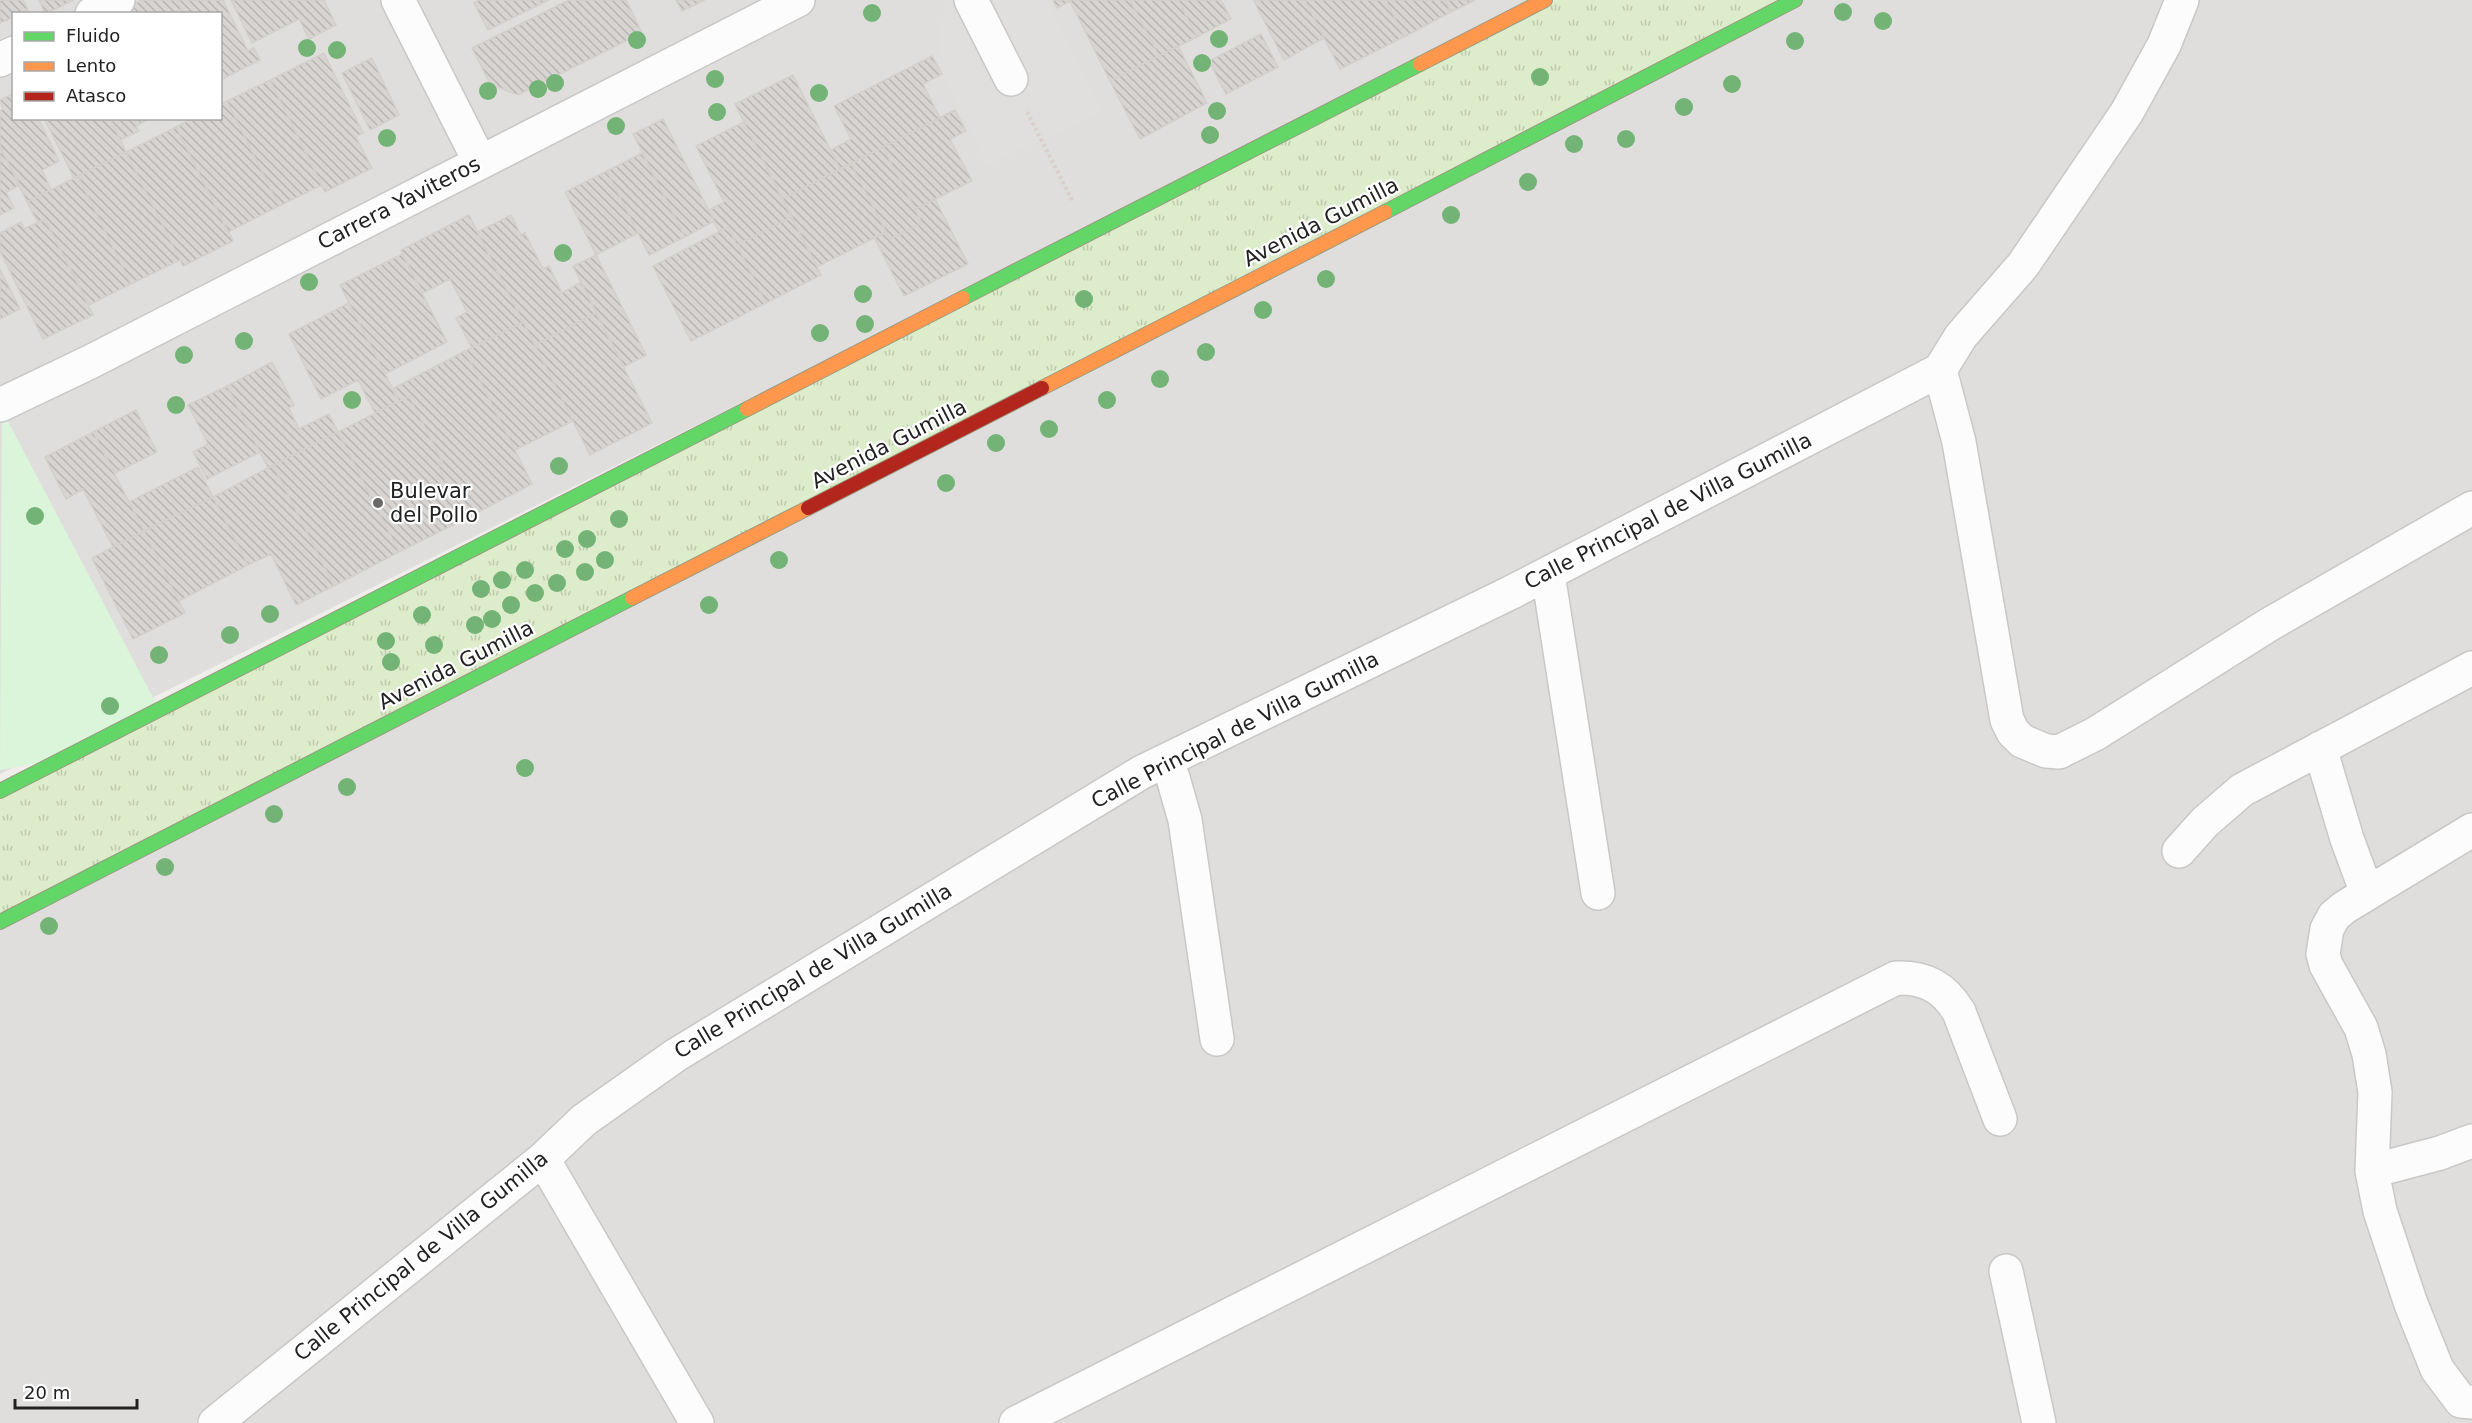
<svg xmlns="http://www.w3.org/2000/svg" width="2472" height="1423" font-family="'DejaVu Sans',sans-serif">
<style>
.residential{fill:#dfdedc;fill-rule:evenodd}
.grass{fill:url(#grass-tufts)}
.park{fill:#daf5da}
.parking{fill:#e0dfde}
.building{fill:url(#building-back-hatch);stroke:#d3d0cc;stroke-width:1.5}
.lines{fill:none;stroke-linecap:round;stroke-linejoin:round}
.street-casing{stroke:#c9c8c7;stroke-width:36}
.fast-casing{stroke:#999a82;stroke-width:16}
.slow-casing{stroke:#999a82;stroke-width:16}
.jam-casing{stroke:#999a82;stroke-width:16}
.path{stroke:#dccecd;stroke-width:4;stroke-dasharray:3 3;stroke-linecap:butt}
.street{stroke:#fdfcfc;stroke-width:33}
.fast{stroke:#63d668;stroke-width:14}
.slow{stroke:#ff974d;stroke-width:14}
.jam{stroke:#b3261e;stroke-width:14}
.tree{fill:#73b476}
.poi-dot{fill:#6a6968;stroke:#fff;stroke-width:2}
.labels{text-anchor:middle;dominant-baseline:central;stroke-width:4.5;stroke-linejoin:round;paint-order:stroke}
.street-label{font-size:21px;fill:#222;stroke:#fff}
.poi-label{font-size:21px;fill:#222;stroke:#fff;text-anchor:start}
</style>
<defs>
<pattern id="grass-tufts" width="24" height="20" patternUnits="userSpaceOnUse" patternTransform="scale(1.5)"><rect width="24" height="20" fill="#ddeccb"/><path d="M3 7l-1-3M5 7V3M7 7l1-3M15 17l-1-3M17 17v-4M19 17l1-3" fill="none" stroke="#bdcaae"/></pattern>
<pattern id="building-back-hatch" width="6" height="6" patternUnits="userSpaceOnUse" patternTransform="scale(1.5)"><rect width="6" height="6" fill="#d7d4d2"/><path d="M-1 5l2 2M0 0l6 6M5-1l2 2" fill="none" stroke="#b8b6b4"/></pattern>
</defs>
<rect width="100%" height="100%" fill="#f0eeeb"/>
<path class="residential" d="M 0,0 L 1545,0 L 0,774 ZM 14,14 L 220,14 L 220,118 L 14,118 Z
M 1795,0 L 2472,0 L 2472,1423 L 0,1423 L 0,922 Z"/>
<path class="grass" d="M 1556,0 L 1781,0 L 0,915 L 0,797 Z"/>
<path class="park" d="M 2,410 L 157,705 L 53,760 L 0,770 Z"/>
<path class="parking" d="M 961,0 L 1046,0 L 1101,111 L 988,165 L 937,60 L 945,8 Z"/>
<path class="building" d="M 0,0 L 23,0 L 28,10 L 14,14 L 14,17 L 0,23 Z
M 39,0 L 74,0 L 45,14 Z
M 142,0 L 177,0 L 183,14 L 125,14 L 123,9 Z
M 177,0 L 223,0 L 248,51 L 254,48 L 260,60 L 220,80 L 220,14 L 183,14 Z
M 231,0 L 324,0 L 336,25 L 309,39 L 299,19 L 252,43 Z
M 479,0 L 549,0 L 488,30 L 474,3 Z
M 569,0 L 626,0 L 642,33 L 518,95 L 490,84 L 472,48 Z
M 676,0 L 705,0 L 682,11 Z
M 1053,0 L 1130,0 L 1159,56 L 1110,81 L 1070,1 L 1057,8 Z
M 1130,0 L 1178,0 L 1197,37 L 1159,56 Z
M 1178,0 L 1221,0 L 1231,19 L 1197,37 Z
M 1256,0 L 1305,0 L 1324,38 L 1284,60 L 1254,1 Z
M 1305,0 L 1386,0 L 1404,37 L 1340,69 Z
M 1386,0 L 1445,0 L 1451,12 L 1404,37 Z
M 1445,0 L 1475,0 L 1451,12 Z
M 1261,34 L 1278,67 L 1226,94 L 1209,61 Z
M 1178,46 L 1207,103 L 1140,139 L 1110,81 Z
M 324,53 L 363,133 L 356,137 L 372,168 L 325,192 L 270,80 Z
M 932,56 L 942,74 L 923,84 L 940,118 L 840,169 L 831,150 L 851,139 L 834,106 Z
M 372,58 L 399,115 L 370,130 L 342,73 Z
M 793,75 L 840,169 L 782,199 L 735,104 Z
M 270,80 L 322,185 L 279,206 L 227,101 Z
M 14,93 L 14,118 L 38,118 L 59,161 L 42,170 L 51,190 L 27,202 L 0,146 L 0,111 L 3,109 L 0,100 Z
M 227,101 L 279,206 L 228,232 L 176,127 L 193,118 L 220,118 L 220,105 Z
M 955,110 L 966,131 L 950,139 L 972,181 L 915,209 L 883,147 Z
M 44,118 L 110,118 L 126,152 L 74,178 Z
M 110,118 L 151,118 L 136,126 L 139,131 L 120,140 Z
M 663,119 L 714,221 L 685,237 L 633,134 Z
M 744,122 L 792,217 L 737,245 L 728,227 L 719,232 L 709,210 L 724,202 L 696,146 Z
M 176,127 L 233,241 L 183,266 L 126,152 Z
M 0,146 L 20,185 L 6,192 L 14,208 L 0,215 Z
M 883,147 L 922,223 L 890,239 L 851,164 Z
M 126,152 L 180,260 L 131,284 L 78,176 Z
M 642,153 L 685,237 L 649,255 L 607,171 Z
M 851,164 L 886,232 L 817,267 L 782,199 Z
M 607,171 L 638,233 L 596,255 L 565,192 Z
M 78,176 L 131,284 L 89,305 L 45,219 L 38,223 L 27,202 Z
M 935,199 L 968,264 L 904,296 L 874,237 L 886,232 L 890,239 L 922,223 L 915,209 Z
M 469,215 L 523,322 L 472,348 L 456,318 L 467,312 L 450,279 L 423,293 L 401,250 Z
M 511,215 L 521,235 L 525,233 L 543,269 L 549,266 L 562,293 L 581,282 L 596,313 L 535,345 L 477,232 Z
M 792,217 L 821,275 L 766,303 L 737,245 Z
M 45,219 L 93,315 L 43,339 L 0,251 L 0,233 L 21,222 L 24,229 Z
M 728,227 L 766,303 L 691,341 L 653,266 Z
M 402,254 L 447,342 L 385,374 L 340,285 Z
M 596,255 L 646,355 L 624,367 L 573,266 Z
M 0,269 L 20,309 L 0,319 Z
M 349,303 L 399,401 L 375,413 L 358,380 L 321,399 L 289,334 Z
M 596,313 L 652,423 L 590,455 L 535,345 Z
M 523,322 L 573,421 L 515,450 L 465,351 Z
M 465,351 L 532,484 L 465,519 L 438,466 L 443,463 L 409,396 L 399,401 L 392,389 Z
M 272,362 L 294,405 L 289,408 L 299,429 L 329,414 L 338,432 L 268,468 L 227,386 Z
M 227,386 L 260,452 L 207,479 L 193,452 L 208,444 L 188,405 Z
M 409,396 L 443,463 L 438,466 L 465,519 L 399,552 L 338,432 Z
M 136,410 L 157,452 L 115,473 L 93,432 Z
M 93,432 L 144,531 L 113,547 L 83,489 L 66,499 L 45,457 Z
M 338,432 L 399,552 L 334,586 L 273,465 Z
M 273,465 L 334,586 L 296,605 L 271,554 L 248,565 L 213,497 Z
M 198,467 L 213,497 L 144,531 L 129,502 Z
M 213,497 L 248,565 L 179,601 L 144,531 Z
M 144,531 L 185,613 L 133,639 L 92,558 Z"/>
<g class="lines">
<g class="street-casing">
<path id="street" d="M 398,0 L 480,162
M 971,0 L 1011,79
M 92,14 L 118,0
M 0,60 L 14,53
M 1940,370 L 1959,442 L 2007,720 L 2013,732 L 2022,741 L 2046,751 L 2059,752 L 2095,734 L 2270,624 L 2472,508
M 0,405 L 90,362 L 798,0
M 1548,574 L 1598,893
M 2320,748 L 2347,839 L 2367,893
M 1166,761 L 1173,778 L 1185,820 L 1217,1039
M 2472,830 L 2345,907 L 2334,916 L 2327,929 L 2323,954 L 2326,965 L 2361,1028 L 2369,1054 L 2375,1092 L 2372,1171 L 2380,1211 L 2411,1304 L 2437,1369 L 2461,1401 L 2472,1402
M 2179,851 L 2205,822 L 2242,790 L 2472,668
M 543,1159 L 697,1423
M 2372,1171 L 2440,1153 L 2472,1141
M 2006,1271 L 2039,1423
M 215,1423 L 543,1159 L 584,1120 L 676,1055 L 1142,772 L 1512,592 L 1940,370 L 1961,336 L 2023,265 L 2127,112 L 2164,45 L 2182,0
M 1016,1423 L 1896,978 C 1925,977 1944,987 1959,1012 L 2000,1119"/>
</g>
<g class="fast-casing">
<path id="fast" d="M 1385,212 L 1795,0
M 963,298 L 1420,64
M 0,791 L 747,409
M 0,922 L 632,598"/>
</g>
<g class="slow-casing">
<path id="slow" d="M 1420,64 L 1545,0
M 1042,388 L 1385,212
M 747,409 L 963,298
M 632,598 L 808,508"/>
</g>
<g class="jam-casing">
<path id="jam" d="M 808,508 L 1042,388"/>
</g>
<path class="path" d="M 1027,112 L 1073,202"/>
<use href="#street" class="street"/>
<use href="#fast" class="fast"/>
<use href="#slow" class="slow"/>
<use href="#jam" class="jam"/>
</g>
<g class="tree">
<circle cx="1843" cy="12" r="9"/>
<circle cx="872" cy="13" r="9"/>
<circle cx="1883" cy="21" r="9"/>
<circle cx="1219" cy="39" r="9"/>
<circle cx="637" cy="40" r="9"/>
<circle cx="1795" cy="41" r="9"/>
<circle cx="307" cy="48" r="9"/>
<circle cx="337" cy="50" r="9"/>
<circle cx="1202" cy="63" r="9"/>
<circle cx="1540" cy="77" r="9"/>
<circle cx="715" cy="79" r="9"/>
<circle cx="555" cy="83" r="9"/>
<circle cx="1732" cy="84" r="9"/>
<circle cx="538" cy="89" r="9"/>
<circle cx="488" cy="91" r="9"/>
<circle cx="819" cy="93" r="9"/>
<circle cx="1684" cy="107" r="9"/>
<circle cx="1217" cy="111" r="9"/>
<circle cx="717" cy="112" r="9"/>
<circle cx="616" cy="126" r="9"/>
<circle cx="1210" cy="135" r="9"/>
<circle cx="387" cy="138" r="9"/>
<circle cx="1626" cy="139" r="9"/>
<circle cx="1574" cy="144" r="9"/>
<circle cx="1528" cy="182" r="9"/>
<circle cx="1451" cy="215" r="9"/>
<circle cx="563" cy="253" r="9"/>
<circle cx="1326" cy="279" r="9"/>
<circle cx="309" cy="282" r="9"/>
<circle cx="863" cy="294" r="9"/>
<circle cx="1084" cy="299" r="9"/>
<circle cx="1263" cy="310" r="9"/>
<circle cx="865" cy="324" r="9"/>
<circle cx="820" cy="333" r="9"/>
<circle cx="244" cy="341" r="9"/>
<circle cx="1206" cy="352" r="9"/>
<circle cx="184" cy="355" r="9"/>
<circle cx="1160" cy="379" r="9"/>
<circle cx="352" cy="400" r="9"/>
<circle cx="1107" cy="400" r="9"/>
<circle cx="176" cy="405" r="9"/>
<circle cx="1049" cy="429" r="9"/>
<circle cx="996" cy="443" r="9"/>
<circle cx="559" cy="466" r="9"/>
<circle cx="946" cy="483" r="9"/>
<circle cx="35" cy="516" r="9"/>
<circle cx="619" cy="519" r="9"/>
<circle cx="587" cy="539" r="9"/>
<circle cx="565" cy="549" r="9"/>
<circle cx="605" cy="560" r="9"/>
<circle cx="779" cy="560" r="9"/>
<circle cx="525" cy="570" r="9"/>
<circle cx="585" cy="572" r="9"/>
<circle cx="502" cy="580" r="9"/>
<circle cx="557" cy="583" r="9"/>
<circle cx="481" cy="589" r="9"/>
<circle cx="535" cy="593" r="9"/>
<circle cx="511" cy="605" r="9"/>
<circle cx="709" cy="605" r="9"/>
<circle cx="270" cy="614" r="9"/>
<circle cx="422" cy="615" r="9"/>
<circle cx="492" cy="619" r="9"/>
<circle cx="475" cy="625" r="9"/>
<circle cx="230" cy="635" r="9"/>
<circle cx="386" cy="641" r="9"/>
<circle cx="434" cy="645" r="9"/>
<circle cx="159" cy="655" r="9"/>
<circle cx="391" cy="662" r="9"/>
<circle cx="110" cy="706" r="9"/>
<circle cx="525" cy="768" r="9"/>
<circle cx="347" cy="787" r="9"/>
<circle cx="274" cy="814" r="9"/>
<circle cx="165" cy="867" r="9"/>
<circle cx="49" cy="926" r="9"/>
</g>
<circle class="poi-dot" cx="378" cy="503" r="6"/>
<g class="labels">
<g class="street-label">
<text transform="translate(399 203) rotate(-27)">Carrera Yaviteros</text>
<text transform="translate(1321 222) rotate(-27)">Avenida Gumilla</text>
<text transform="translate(889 444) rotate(-27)">Avenida Gumilla</text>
<text transform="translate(1668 511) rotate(-27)">Calle Principal de Villa Gumilla</text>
<text transform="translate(456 665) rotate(-27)">Avenida Gumilla</text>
<text transform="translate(1235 730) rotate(-27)">Calle Principal de Villa Gumilla</text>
<text transform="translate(813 971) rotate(-31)">Calle Principal de Villa Gumilla</text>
<text transform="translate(421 1256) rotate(-39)">Calle Principal de Villa Gumilla</text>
</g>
<g class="poi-label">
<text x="390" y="491">Bulevar<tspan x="390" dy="24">del Pollo</tspan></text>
</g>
</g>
<rect x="12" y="12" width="210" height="108" fill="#ffffff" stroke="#a7a7a7" stroke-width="1.5"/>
<rect x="24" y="32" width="30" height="9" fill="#63d668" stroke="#a7a7a7" stroke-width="1.5"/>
<text x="66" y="42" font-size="18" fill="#222222">Fluido</text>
<rect x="24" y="62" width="30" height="9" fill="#ff974d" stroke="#a7a7a7" stroke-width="1.5"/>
<text x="66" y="72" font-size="18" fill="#222222">Lento</text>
<rect x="24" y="92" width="30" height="9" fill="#b3261e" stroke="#a7a7a7" stroke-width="1.5"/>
<text x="66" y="102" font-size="18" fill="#222222">Atasco</text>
<path d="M15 1399v9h122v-9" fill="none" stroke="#222222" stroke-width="3"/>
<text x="24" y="1399" font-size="18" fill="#222222" stroke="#ffffff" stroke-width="4.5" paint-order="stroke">20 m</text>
</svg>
